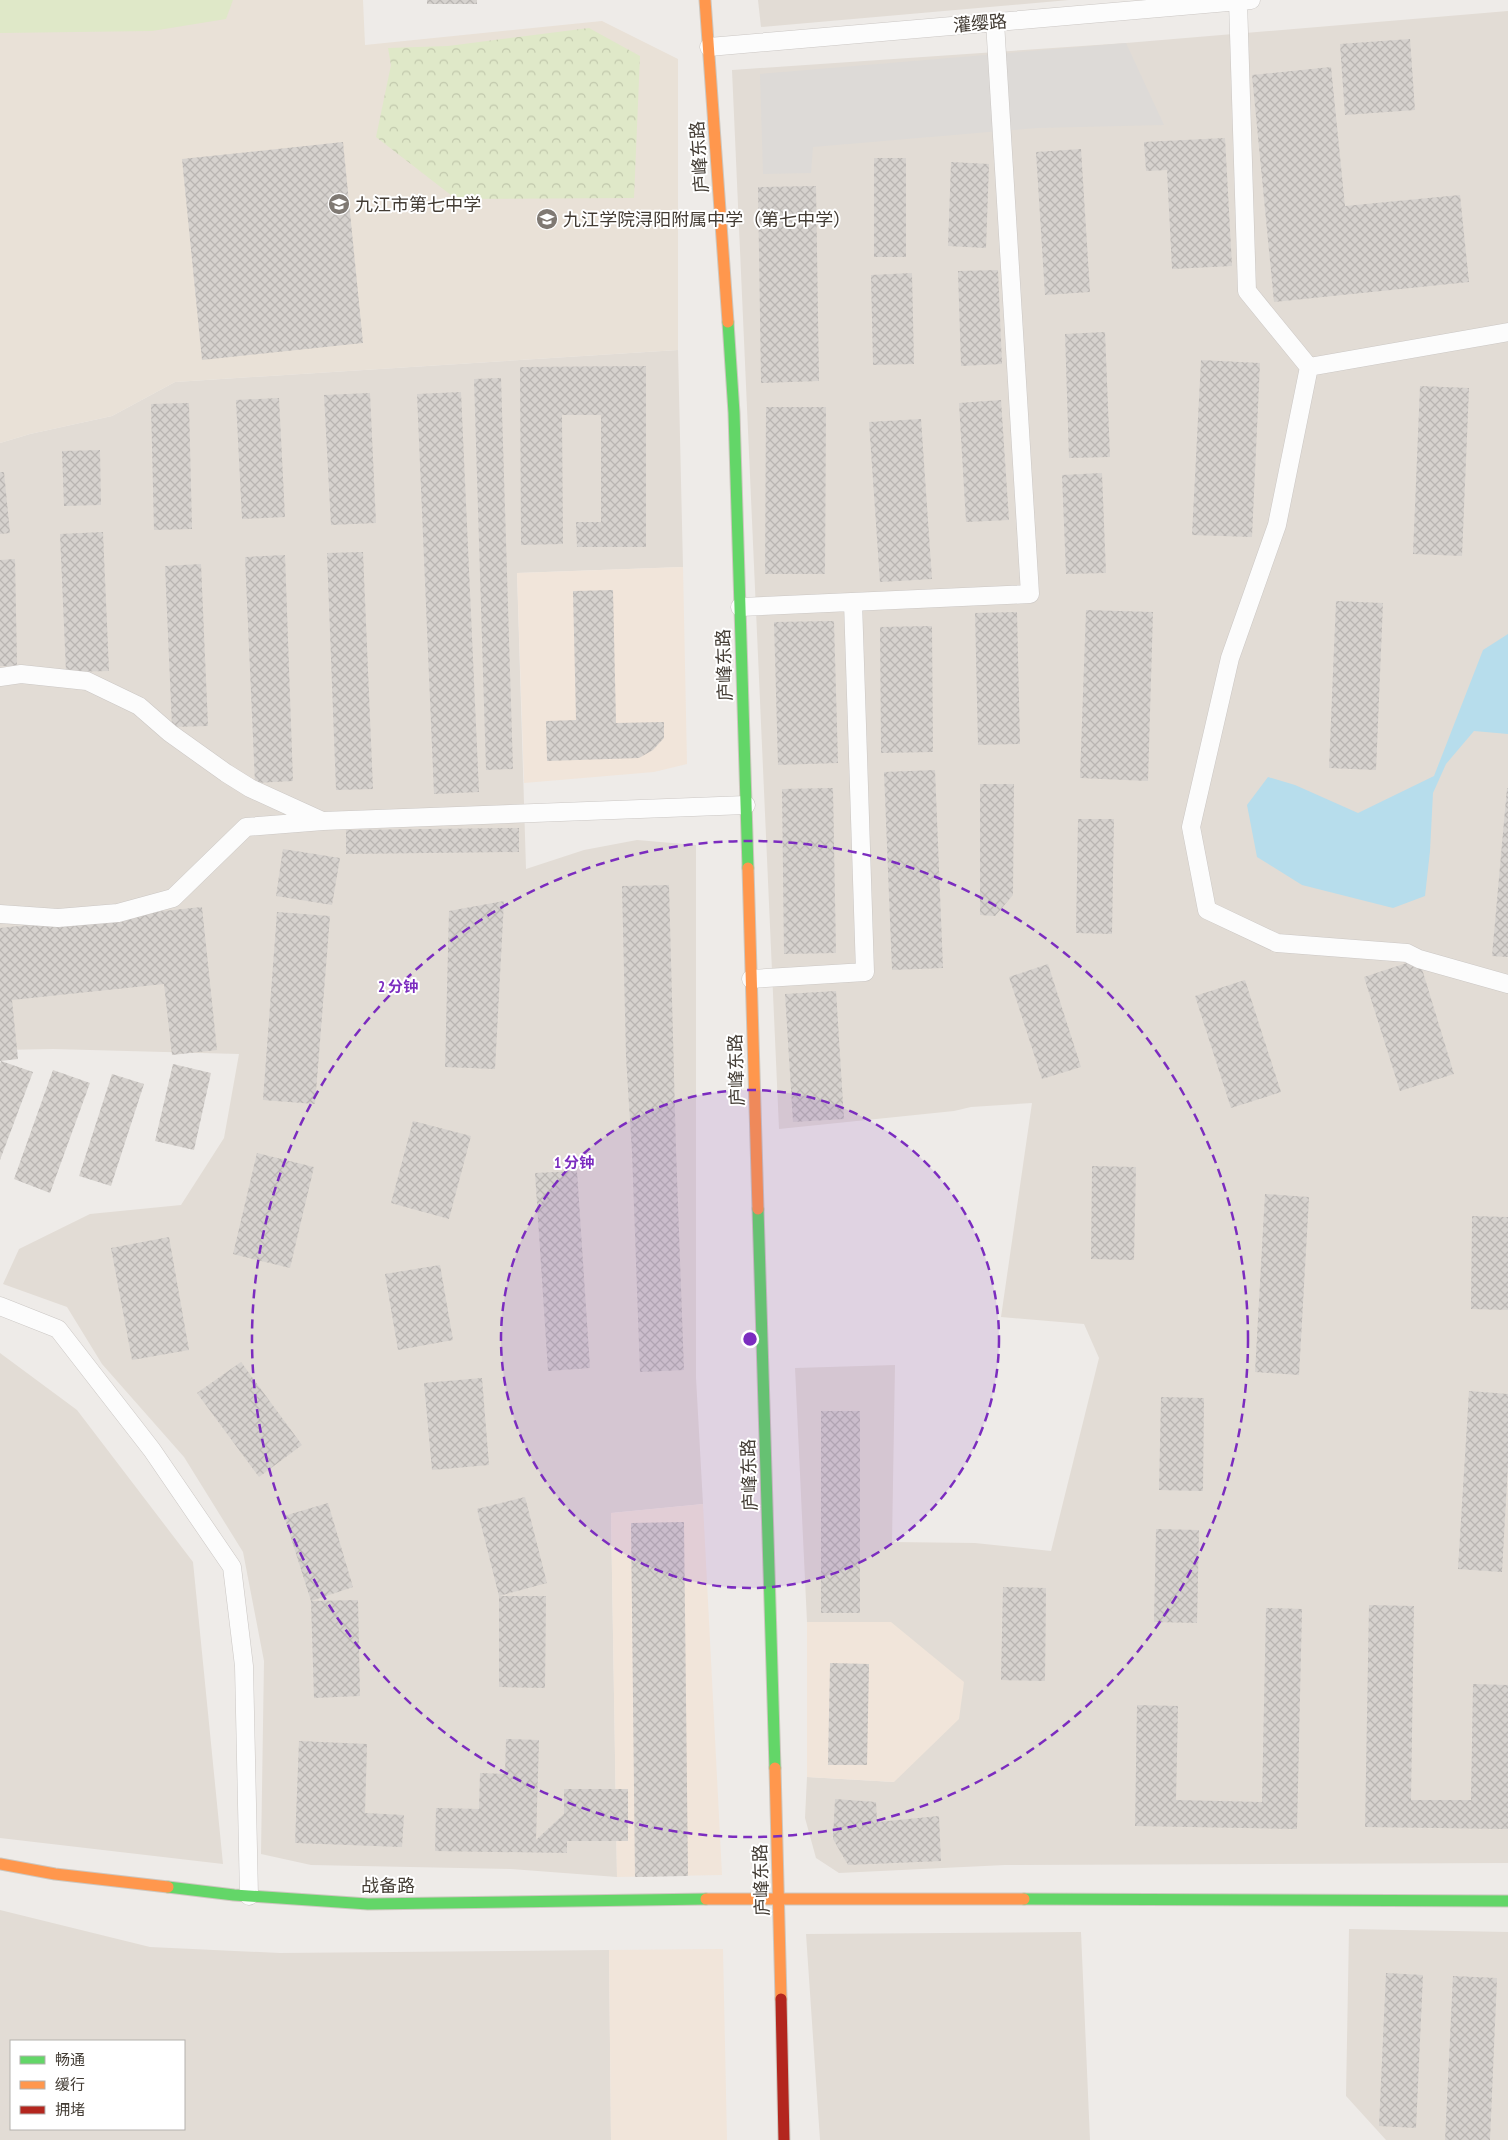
<svg xmlns="http://www.w3.org/2000/svg" width="1508" height="2140" font-family="'PT Sans Narrow','Noto Sans SC',sans-serif">
<style>
.residential{fill:#e2dcd5;fill-rule:evenodd}
.commercial{fill:#f1e5da}
.education{fill:#e9e1d7}
.green{fill:#dfe8c8}
.forest{fill:url(#forest-crowns)}
.parking{fill:#dddad7}
.water{fill:#b7ddec}
.building{fill:url(#building-cross-hatch)}
.lines{fill:none;stroke-linecap:round;stroke-linejoin:round}
.street-casing{stroke:#cbc7c4;stroke-width:19}
.fast-casing{stroke:#cdc7bf;stroke-width:13}
.slow-casing{stroke:#cdc7bf;stroke-width:13}
.jam-casing{stroke:#cdc7bf;stroke-width:13}
.street{stroke:#fcfcfc;stroke-width:18}
.fast{stroke:#63d668;stroke-width:11}
.slow{stroke:#ff974d;stroke-width:11}
.jam{stroke:#b3261e;stroke-width:11}
.ring{fill:none;stroke:#7b2cbf;stroke-width:2.5;stroke-dasharray:9 6}
.labels{text-anchor:middle;dominant-baseline:central;stroke-width:4;stroke-linejoin:round;paint-order:stroke}
.street-label{font-size:18px;fill:#433c34;stroke:#fff}
.poi-label{font-size:18px;fill:#433c34;stroke:#fff;text-anchor:start}
.centre{fill:#7b2cbf;stroke:#fff;stroke-width:2.5}
.ring-label{font-size:15px;text-anchor:middle;font-weight:bold;fill:#7b2cbf;stroke:#fff;stroke-width:4;stroke-linejoin:round;paint-order:stroke}
</style>
<defs>
<pattern id="forest-crowns" width="20" height="18" patternUnits="userSpaceOnUse" patternTransform="scale(1.25)"><rect width="20" height="18" fill="#dfe8c8"/><path d="M2 6a3 3 0 1 1 6 0M12 15a3 3 0 1 1 6 0" fill="none" stroke="#c1c8ac"/></pattern>
<pattern id="building-cross-hatch" width="8" height="8" patternUnits="userSpaceOnUse" patternTransform="scale(1.25)"><rect width="8" height="8" fill="#d6d2ce"/><path d="M0 0l8 8M0 8l8-8" fill="none" stroke="#b9b5b2"/></pattern>
</defs>
<rect width="100%" height="100%" fill="#eeebe8"/>
<path class="residential" d="M 758,0 L 1069,0 L 761,27 Z
M 1508,11 L 1508,1863 L 1005,1865 L 839,1873 L 816,1858 L 805,1818 L 807,1777 L 894,1782 L 891,1622 L 807,1622 L 795,1368 L 895,1365 L 892,1542 L 975,1543 L 1051,1551 L 1099,1358 L 1084,1324 L 1001,1317 L 1032,1103 L 971,1107 L 954,1111 L 779,1129 L 732,70 L 1126,43 Z
M 678,350 L 683,567 L 517,573 L 526,869 L 584,850 L 637,840 L 696,845 L 696,1378 L 703,1504 L 611,1513 L 617,1877 L 511,1869 L 311,1865 L 261,1854 L 264,1661 L 243,1552 L 184,1457 L 102,1364 L 67,1307 L 3,1284 L 19,1249 L 90,1214 L 181,1205 L 224,1138 L 239,1054 L 53,1049 L 0,1050 L 0,443 L 30,434 L 112,416 L 175,382 Z
M 0,1353 L 77,1410 L 193,1562 L 223,1864 L 0,1838 Z
M 0,1910 L 150,1947 L 280,1953 L 609,1950 L 611,2140 L 0,2140 ZM 11,2041 L 184,2041 L 184,2129 L 11,2129 Z
M 1349,1929 L 1508,1932 L 1508,2140 L 1386,2140 L 1346,2096 Z
M 1081,1932 L 1090,2140 L 820,2140 L 806,1934 Z"/>
<path class="commercial" d="M 683,567 L 687,764 L 654,772 L 524,783 L 517,573 Z
M 703,1504 L 722,1875 L 617,1877 L 611,1513 Z
M 807,1622 L 891,1622 L 964,1682 L 959,1719 L 894,1782 L 807,1777 Z
M 723,1949 L 727,2140 L 611,2140 L 609,1950 Z"/>
<path class="education" d="M 0,0 L 363,0 L 365,45 L 602,21 L 678,59 L 678,350 L 175,382 L 112,416 L 30,434 L 0,443 Z"/>
<path class="green" d="M 0,0 L 233,0 L 226,19 L 152,31 L 0,33 Z"/>
<path class="forest" d="M 589,28 L 640,56 L 634,198 L 456,199 L 376,137 L 391,65 L 388,48 L 448,46 Z"/>
<path class="parking" d="M 1126,43 L 1164,125 L 1037,128 L 813,147 L 811,173 L 763,174 L 760,74 Z"/>
<path class="water" d="M 1508,634 L 1508,734 L 1474,731 L 1446,764 L 1433,793 L 1430,851 L 1425,896 L 1393,908 L 1302,885 L 1257,857 L 1247,805 L 1268,777 L 1295,785 L 1358,813 L 1434,776 L 1483,650 Z"/>
<path class="building" d="M 427,0 L 477,0 L 477,4 L 427,4 Z
M 1410,39 L 1415,110 L 1345,115 L 1340,44 Z
M 1331,67 L 1345,206 L 1460,195 L 1469,282 L 1274,302 L 1252,75 Z
M 1225,138 L 1232,266 L 1172,269 L 1167,170 L 1146,171 L 1144,142 Z
M 343,142 L 363,343 L 202,360 L 182,159 Z
M 1081,149 L 1090,292 L 1045,295 L 1036,152 Z
M 874,158 L 906,158 L 906,257 L 874,257 Z
M 951,162 L 989,164 L 986,248 L 948,246 Z
M 816,186 L 819,381 L 761,383 L 758,187 Z
M 998,270 L 1002,364 L 961,366 L 958,271 Z
M 912,273 L 914,364 L 873,365 L 871,275 Z
M 1105,332 L 1110,457 L 1069,458 L 1065,334 Z
M 1201,360 L 1260,363 L 1252,537 L 1192,535 Z
M 646,366 L 646,547 L 577,547 L 576,522 L 601,522 L 601,415 L 562,415 L 563,544 L 521,545 L 520,367 Z
M 501,378 L 513,769 L 486,770 L 474,379 Z
M 1420,386 L 1469,388 L 1462,556 L 1413,554 Z
M 461,392 L 479,792 L 434,794 L 417,394 Z
M 370,393 L 376,523 L 331,525 L 324,395 Z
M 279,398 L 285,517 L 242,519 L 236,400 Z
M 1001,400 L 1009,520 L 966,522 L 959,403 Z
M 189,403 L 192,529 L 154,530 L 151,404 Z
M 766,407 L 826,407 L 825,574 L 765,574 Z
M 921,419 L 932,579 L 880,582 L 869,422 Z
M 100,450 L 101,505 L 64,506 L 62,451 Z
M 0,472 L 4,472 L 10,533 L 0,534 Z
M 1102,473 L 1106,573 L 1066,574 L 1062,475 Z
M 103,532 L 109,671 L 66,672 L 60,534 Z
M 363,552 L 373,789 L 336,790 L 327,553 Z
M 285,555 L 293,781 L 255,783 L 245,557 Z
M 15,559 L 17,666 L 0,666 L 0,560 Z
M 201,564 L 208,726 L 172,727 L 165,566 Z
M 613,590 L 616,723 L 664,722 L 664,738 L 653,750 L 639,758 L 547,761 L 546,721 L 576,720 L 573,591 Z
M 1336,601 L 1383,603 L 1376,770 L 1329,768 Z
M 1086,610 L 1153,612 L 1148,781 L 1080,778 Z
M 1017,612 L 1020,744 L 978,745 L 975,613 Z
M 834,621 L 838,763 L 778,765 L 774,622 Z
M 932,626 L 933,752 L 881,753 L 880,627 Z
M 935,770 L 943,968 L 892,970 L 884,772 Z
M 980,784 L 1014,784 L 1013,895 L 995,916 L 980,915 Z
M 833,788 L 836,953 L 784,954 L 782,789 Z
M 1507,788 L 1508,788 L 1508,957 L 1492,956 Z
M 1078,819 L 1114,819 L 1112,934 L 1076,933 Z
M 519,828 L 519,852 L 346,854 L 346,830 Z
M 283,849 L 340,858 L 332,905 L 276,896 Z
M 669,885 L 676,1150 L 684,1370 L 640,1372 L 632,1152 L 626,1057 L 622,886 Z
M 504,901 L 495,1069 L 445,1067 L 449,911 Z
M 202,907 L 217,1050 L 172,1055 L 164,984 L 12,1000 L 18,1059 L 0,1061 L 0,928 Z
M 277,912 L 330,916 L 315,1104 L 263,1100 Z
M 1419,959 L 1454,1074 L 1400,1091 L 1364,977 Z
M 1048,964 L 1081,1067 L 1042,1079 L 1009,977 Z
M 1245,980 L 1281,1092 L 1231,1108 L 1195,996 Z
M 836,991 L 844,1119 L 793,1122 L 785,994 Z
M 1,1061 L 33,1072 L 0,1160 L 0,1064 Z
M 173,1064 L 211,1073 L 194,1150 L 155,1141 Z
M 53,1070 L 90,1083 L 50,1193 L 14,1179 Z
M 112,1074 L 144,1084 L 111,1186 L 79,1176 Z
M 413,1121 L 471,1136 L 449,1219 L 391,1203 Z
M 257,1153 L 314,1167 L 290,1268 L 233,1254 Z
M 1092,1166 L 1136,1167 L 1134,1260 L 1091,1259 Z
M 577,1171 L 590,1368 L 548,1371 L 535,1173 Z
M 1265,1194 L 1309,1197 L 1299,1375 L 1255,1372 Z
M 1472,1216 L 1508,1217 L 1508,1310 L 1471,1309 Z
M 169,1237 L 189,1350 L 132,1360 L 111,1248 Z
M 440,1265 L 453,1340 L 398,1350 L 385,1274 Z
M 241,1362 L 302,1445 L 259,1477 L 197,1393 Z
M 482,1378 L 489,1465 L 432,1470 L 424,1383 Z
M 1469,1391 L 1508,1394 L 1508,1464 L 1502,1572 L 1458,1569 Z
M 1161,1397 L 1204,1398 L 1203,1491 L 1159,1490 Z
M 821,1411 L 860,1411 L 860,1613 L 821,1613 Z
M 525,1497 L 547,1583 L 499,1596 L 477,1509 Z
M 328,1503 L 353,1587 L 311,1601 L 358,1600 L 360,1696 L 314,1698 L 311,1601 L 284,1516 Z
M 684,1522 L 688,1876 L 635,1877 L 631,1523 Z
M 1156,1529 L 1199,1530 L 1197,1623 L 1154,1622 Z
M 1003,1587 L 1046,1588 L 1045,1681 L 1001,1680 Z
M 499,1596 L 546,1596 L 545,1688 L 499,1687 Z
M 1369,1605 L 1414,1606 L 1411,1800 L 1471,1800 L 1473,1684 L 1508,1685 L 1508,1829 L 1365,1827 Z
M 1266,1608 L 1302,1609 L 1297,1829 L 1135,1826 L 1137,1705 L 1178,1706 L 1176,1800 L 1262,1802 Z
M 830,1663 L 869,1664 L 867,1765 L 828,1765 Z
M 506,1739 L 539,1740 L 536,1840 L 564,1814 L 564,1789 L 628,1789 L 628,1841 L 567,1841 L 567,1853 L 435,1851 L 436,1808 L 479,1809 L 480,1773 L 505,1774 Z
M 299,1741 L 367,1744 L 365,1813 L 404,1815 L 402,1847 L 295,1843 Z
M 835,1799 L 876,1802 L 877,1822 L 939,1816 L 941,1861 L 848,1865 L 833,1839 Z
M 1386,1973 L 1423,1975 L 1416,2128 L 1379,2126 Z
M 1453,1976 L 1497,1978 L 1490,2140 L 1445,2140 Z"/>
<g class="lines">
<g class="street-casing">
<path id="street" d="M 1238,1 L 1247,291 L 1309,367
M 709,47 L 1251,0
M 1309,367 L 1277,525 L 1230,658 L 1191,827 L 1207,910 L 1277,943 L 1407,953 L 1419,959 L 1508,984
M 1309,367 L 1508,332
M 740,607 L 1030,594 L 995,22
M 0,677 L 21,674 L 87,681 L 139,706 L 170,733 L 226,773 L 250,788 L 320,820
M 0,914 L 58,918 L 118,913 L 173,898 L 246,827 L 323,821 L 746,805
M 751,979 L 865,972 L 853,602
M 0,1306 L 58,1329 L 152,1450 L 232,1567 L 244,1666 L 249,1896"/>
</g>
<g class="fast-casing">
<path id="fast" d="M 728,322 L 734,413 L 748,868
M 758,1209 L 775,1768
M 168,1887 L 234,1895 L 368,1904 L 706,1899
M 1024,1899 L 1508,1901"/>
</g>
<g class="slow-casing">
<path id="slow" d="M 705,0 L 728,322
M 748,868 L 758,1209
M 775,1768 L 781,1999
M 0,1864 L 55,1874 L 168,1887
M 706,1899 L 1024,1899"/>
</g>
<g class="jam-casing">
<path id="jam" d="M 781,1999 L 784,2140"/>
</g>
<use href="#street" class="street"/>
<use href="#fast" class="fast"/>
<use href="#slow" class="slow"/>
<use href="#jam" class="jam"/>
</g>
<circle cx="750" cy="1339" r="249" fill="#7b2cbf" fill-opacity=".12"/>
<g class="ring">
<circle cx="750" cy="1339" r="249"/>
<circle cx="750" cy="1339" r="498"/>
</g>
<defs>
<g id="school-disc" transform="scale(1.125)"><circle r="9.5" fill="#7f7973" stroke="#fff"/><path d="M0-5L7-2L0 1L-7-2ZM-4 1L0 2.5L4 1V4Q0 6-4 4Z" fill="#fff"/></g>
</defs>
<g fill-rule="evenodd">
<use href="#school-disc" x="339" y="204"/>
<use href="#school-disc" x="547" y="219"/>
</g>
<g class="labels">
<g class="street-label">
<text transform="translate(980 23) rotate(-5)">灌缨路</text>
<text transform="translate(699 157) rotate(-94)">庐峰东路</text>
<text transform="translate(724 665) rotate(-92)">庐峰东路</text>
<text transform="translate(736 1070) rotate(-92)">庐峰东路</text>
<text transform="translate(749 1475) rotate(-92)">庐峰东路</text>
<text transform="translate(761 1880) rotate(-92)">庐峰东路</text>
<text x="388" y="1885">战备路</text>
</g>
<g class="poi-label">
<text x="355" y="204">九江市第七中学</text>
<text x="563" y="219">九江学院浔阳附属中学（第七中学）</text>
</g>
</g>
<circle cx="750" cy="1339" r="8" class="centre"/>
<g class="ring-label">
<text x="398" y="992">2 分钟</text>
<text x="574" y="1168">1 分钟</text>
</g>
<rect x="10" y="2040" width="175" height="90" fill="#ffffff" stroke="#b4b1ae"/>
<rect x="20" y="2056" width="25" height="8" fill="#63d668" stroke="#b4b1ae"/>
<text x="55" y="2065" font-size="15" fill="#433c34">畅通</text>
<rect x="20" y="2081" width="25" height="8" fill="#ff974d" stroke="#b4b1ae"/>
<text x="55" y="2090" font-size="15" fill="#433c34">缓行</text>
<rect x="20" y="2106" width="25" height="8" fill="#b3261e" stroke="#b4b1ae"/>
<text x="55" y="2115" font-size="15" fill="#433c34">拥堵</text>
</svg>
